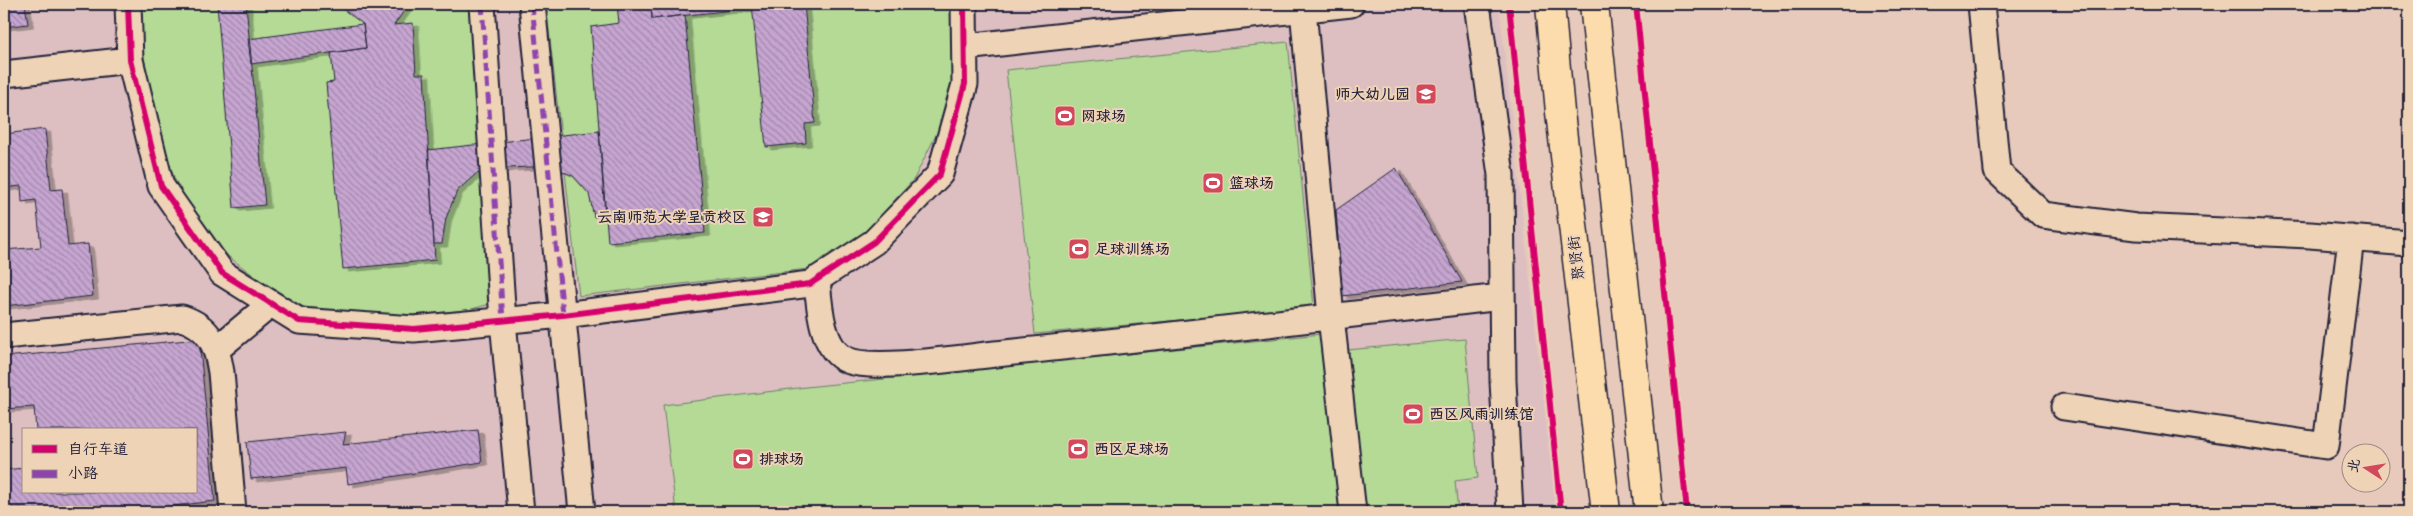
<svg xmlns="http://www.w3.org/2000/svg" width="2413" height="516" font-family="'Comic Neue','LXGW WenKai TC',sans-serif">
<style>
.built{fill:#ddbfc1;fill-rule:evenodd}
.park{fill:#b4da96;stroke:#6b7e68}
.building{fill:url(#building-back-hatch);stroke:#22223b;filter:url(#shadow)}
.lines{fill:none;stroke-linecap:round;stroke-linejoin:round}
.minor-casing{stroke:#22223b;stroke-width:29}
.major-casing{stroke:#22223b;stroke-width:31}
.minor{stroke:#efd3b6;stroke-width:25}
.major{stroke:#fcdcac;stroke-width:28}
.quiet{stroke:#8e44ad;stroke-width:5;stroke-dasharray:10 5;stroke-linecap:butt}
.cycleway-casing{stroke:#efd3b6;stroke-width:9}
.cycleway{stroke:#d6006c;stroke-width:6}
.labels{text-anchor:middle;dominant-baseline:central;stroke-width:4;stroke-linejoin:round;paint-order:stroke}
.poi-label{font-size:15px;font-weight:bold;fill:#22223b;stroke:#efd3b6;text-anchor:start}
.street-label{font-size:15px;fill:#22223b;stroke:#efd3b6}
</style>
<defs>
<pattern id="building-back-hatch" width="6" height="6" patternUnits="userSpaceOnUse" patternTransform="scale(1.25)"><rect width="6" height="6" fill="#c6a5d0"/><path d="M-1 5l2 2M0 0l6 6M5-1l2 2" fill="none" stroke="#a086aa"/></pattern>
<filter id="shadow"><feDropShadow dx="5.5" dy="3" stdDeviation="0" flood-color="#0004"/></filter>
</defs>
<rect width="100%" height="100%" fill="#e7cabb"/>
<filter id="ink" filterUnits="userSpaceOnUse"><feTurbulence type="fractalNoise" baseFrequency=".02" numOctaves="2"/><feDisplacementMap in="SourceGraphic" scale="10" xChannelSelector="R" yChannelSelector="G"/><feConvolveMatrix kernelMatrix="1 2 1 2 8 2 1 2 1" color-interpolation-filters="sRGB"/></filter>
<g filter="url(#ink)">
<path class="built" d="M 4,4 L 1499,4 L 1556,512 L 4,512 ZM 24,430 L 196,430 L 196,492 L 24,492 Z"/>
<path class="park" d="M 140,4 L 476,4 L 505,300 L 468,310 L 391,317 L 304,307 L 277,293 L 229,257 L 208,234 L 175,180 L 166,156 L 147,74 L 142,46 Z
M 546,4 L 953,4 L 954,79 L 941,125 L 914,179 L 873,224 L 853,242 L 808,269 L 579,296 Z
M 1288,42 L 1314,307 L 1035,334 L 1006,70 Z
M 1331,333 L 1349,512 L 676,512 L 663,405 L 806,387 Z
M 1465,339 L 1478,478 L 1455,481 L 1458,512 L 1362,512 L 1347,350 Z"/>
<path class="building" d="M 4,4 L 25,4 L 28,24 L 4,27 Z
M 217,4 L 246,4 L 265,205 L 234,208 Z
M 340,4 L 409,4 L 394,25 L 413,23 L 416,74 L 424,74 L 435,260 L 343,269 L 326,83 L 334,82 L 331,53 L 366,48 L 363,24 L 340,7 Z
M 617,4 L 651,4 L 652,19 L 685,15 L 705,233 L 608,242 L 591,27 L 619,23 Z
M 651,4 L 752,4 L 752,8 L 652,19 Z
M 752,4 L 804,4 L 815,123 L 805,124 L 806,143 L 766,147 Z
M 363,24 L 366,48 L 251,64 L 248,39 Z
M 45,129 L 51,190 L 62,189 L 68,246 L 88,244 L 93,296 L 4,306 L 4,250 L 41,247 L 36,200 L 22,202 L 21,186 L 4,188 L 4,134 Z
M 599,131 L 605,214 L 594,217 L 589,194 L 573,176 L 551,166 L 508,168 L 476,174 L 457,191 L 446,218 L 442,244 L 434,244 L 428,150 Z
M 1396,168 L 1462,282 L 1342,296 L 1336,210 Z
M 199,339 L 215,501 L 122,512 L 4,512 L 4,470 L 24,468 L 24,492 L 196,492 L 196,430 L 36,430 L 34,407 L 4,409 L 4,357 Z
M 478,430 L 482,462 L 348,484 L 346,468 L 251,479 L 247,442 L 346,432 L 343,444 Z"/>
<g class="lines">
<g class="minor-casing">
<path id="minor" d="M 128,4 L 130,60 L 161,186 L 222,273 L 299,321 L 414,329 L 563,315 L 810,284 L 874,242 L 940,174 L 965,84 L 964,4
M 482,4 L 503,321 L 521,512
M 532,4 L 582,512
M 1477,4 L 1501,175 L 1503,381 L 1510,512
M 1981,4 L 1997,171 L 2043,215 L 2136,227 L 2310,235 L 2409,243
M 1303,9 L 1331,317 L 1353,512
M 965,47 L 1351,4
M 4,74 L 130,60
M 817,279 C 819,304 821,349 847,360 C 874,372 972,356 1005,353 C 1171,336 1336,316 1502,297
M 4,336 L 182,318 C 210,327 217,346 221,372 L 233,512
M 217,349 L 271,304
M 2064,407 L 2326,446 L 2351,238"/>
</g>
<g class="major-casing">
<path id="major" d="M 1550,4 L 1560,112 L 1606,512
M 1594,4 L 1649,512"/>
</g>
<use href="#minor" class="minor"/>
<use href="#major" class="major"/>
<path class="quiet" d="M 482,4 L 503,321
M 532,4 L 563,315"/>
<g class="cycleway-casing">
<path id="cycleway" d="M 128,4 L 130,60 L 161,186 L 222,273 L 299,321 L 414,329 L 563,315 L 810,284 L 874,242 L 940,174 L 965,84 L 964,4
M 1509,4 L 1561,512
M 1636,4 L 1687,512"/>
</g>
<use href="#cycleway" class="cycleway"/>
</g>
</g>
<defs>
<g id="university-square" transform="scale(1.125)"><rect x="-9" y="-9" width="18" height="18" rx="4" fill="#d1495b" stroke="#efd3b6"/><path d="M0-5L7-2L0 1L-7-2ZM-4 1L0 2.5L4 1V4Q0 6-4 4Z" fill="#fff"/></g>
<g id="stadium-square" transform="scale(1.125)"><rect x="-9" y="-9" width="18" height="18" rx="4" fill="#d1495b" stroke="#efd3b6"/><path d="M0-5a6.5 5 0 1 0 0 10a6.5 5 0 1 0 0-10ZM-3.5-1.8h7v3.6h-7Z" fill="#fff"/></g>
</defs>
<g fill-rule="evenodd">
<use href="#university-square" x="1426" y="94"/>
<use href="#stadium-square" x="1065" y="116"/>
<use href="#stadium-square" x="1213" y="183"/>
<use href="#university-square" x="763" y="217"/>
<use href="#stadium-square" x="1079" y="249"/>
<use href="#stadium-square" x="1413" y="414"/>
<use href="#stadium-square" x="1078" y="449"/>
<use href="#stadium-square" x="743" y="459"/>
</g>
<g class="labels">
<g class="poi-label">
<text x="1410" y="94" text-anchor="end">师大幼儿园</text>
<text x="1081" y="116">网球场</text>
<text x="1229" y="183">篮球场</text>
<text x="747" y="217" text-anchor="end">云南师范大学呈贡校区</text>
<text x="1095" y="249">足球训练场</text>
<text x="1429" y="414">西区风雨训练馆</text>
<text x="1094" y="449">西区足球场</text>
<text x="759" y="459">排球场</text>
</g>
<g class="street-label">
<text transform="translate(1576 258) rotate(-97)">聚贤街</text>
</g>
</g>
<rect width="2413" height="516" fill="none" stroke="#efd3b6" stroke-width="20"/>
<rect x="10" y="10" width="2393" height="496" fill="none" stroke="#22223b" stroke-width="2" filter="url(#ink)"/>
<rect x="22" y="428" width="175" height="65" fill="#efd3b6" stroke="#9d8c85"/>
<rect x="32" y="445" width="25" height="8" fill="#d6006c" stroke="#9d8c85"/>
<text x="68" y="454" font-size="15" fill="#22223b">自行车道</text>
<rect x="32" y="470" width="25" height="8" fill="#8e44ad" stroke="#9d8c85"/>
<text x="68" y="478" font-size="15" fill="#22223b">小路</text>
<g transform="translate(2366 468) rotate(282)"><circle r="24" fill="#efd3b6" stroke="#9d8c85"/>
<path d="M0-4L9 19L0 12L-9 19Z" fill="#d1495b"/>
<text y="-8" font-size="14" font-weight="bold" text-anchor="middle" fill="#22223b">北</text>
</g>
</svg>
